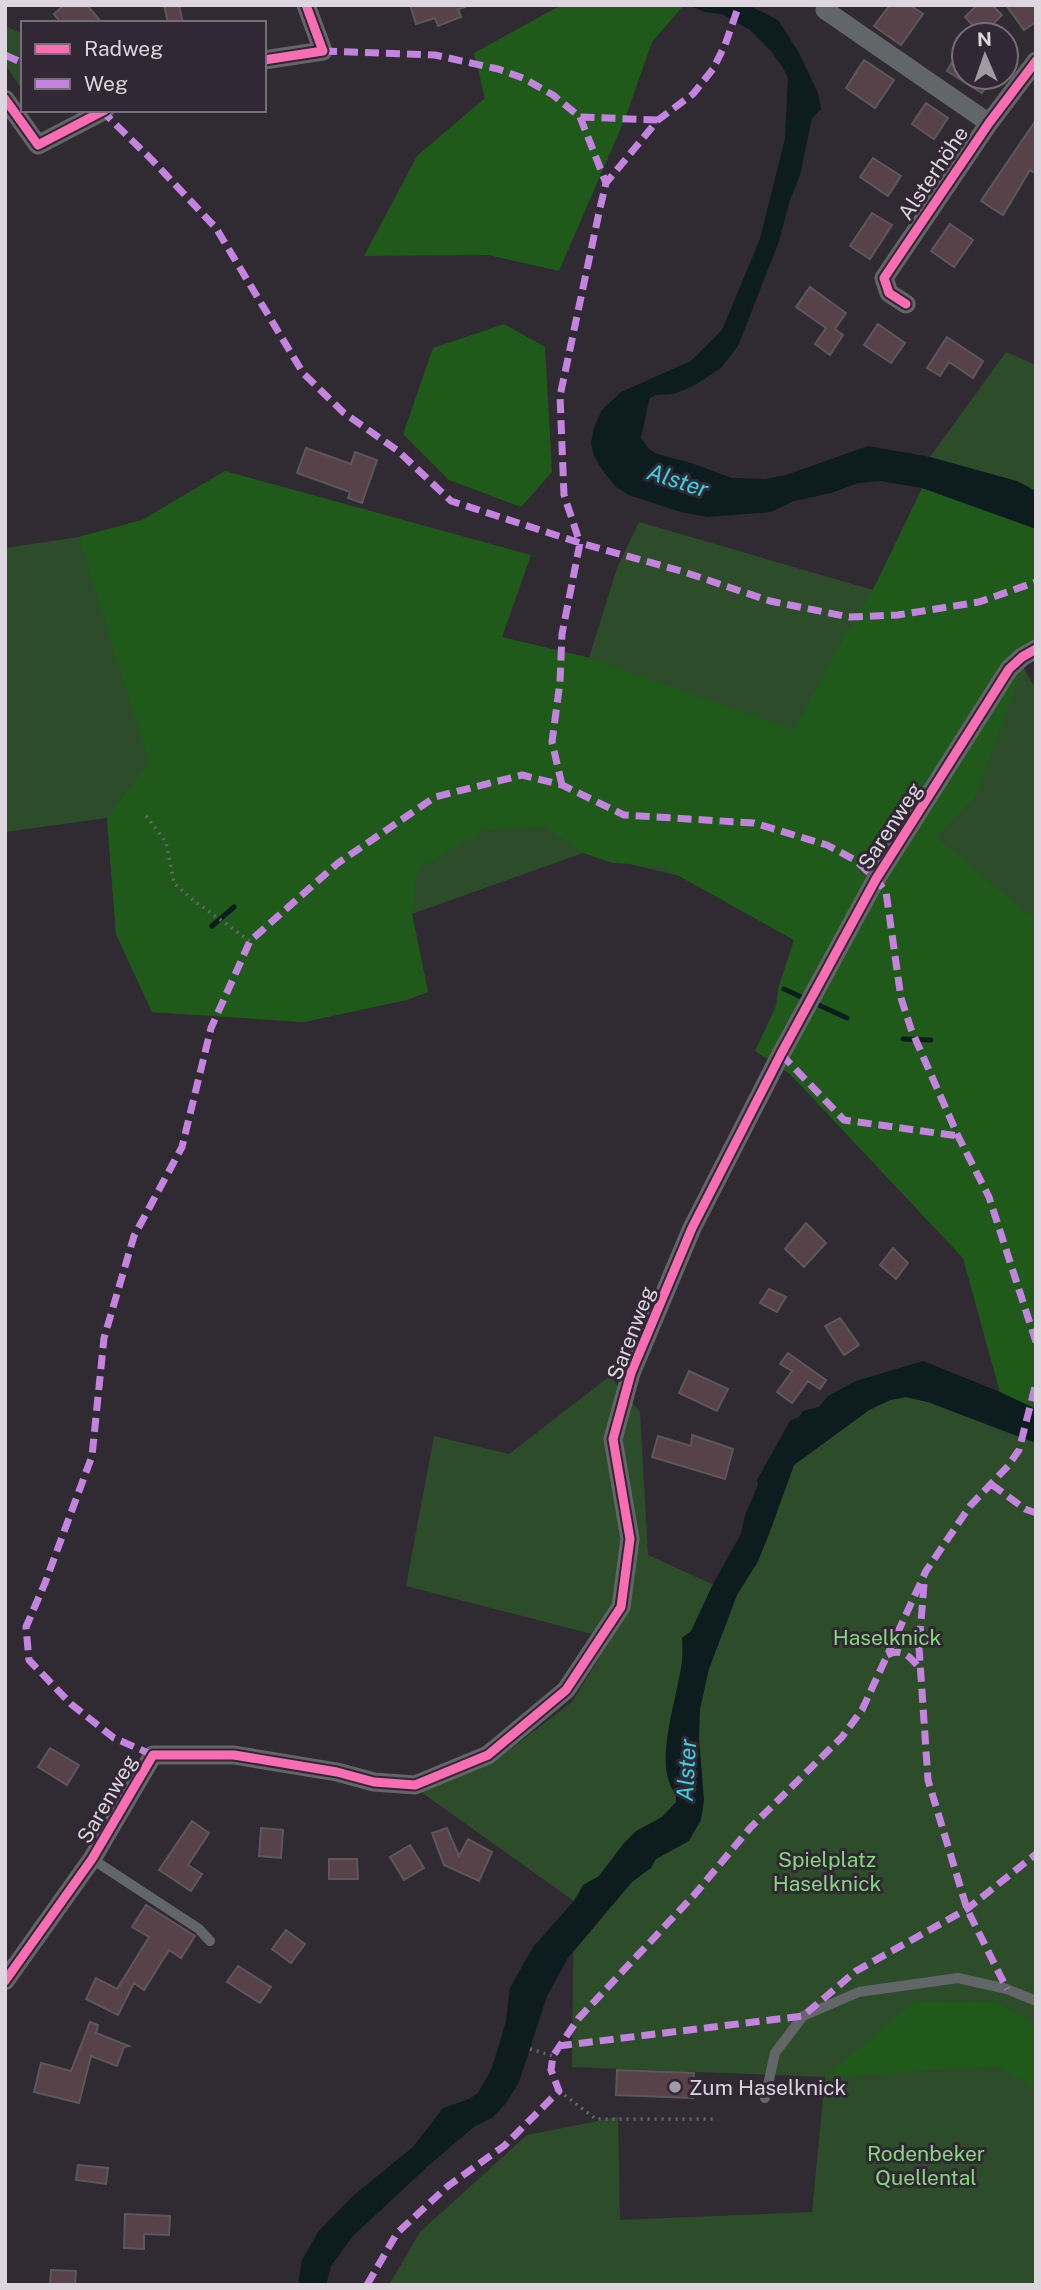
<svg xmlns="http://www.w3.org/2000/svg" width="1041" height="2290" font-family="'Public Sans',sans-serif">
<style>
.green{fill:#2d4d2a}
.forest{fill:#1f5a1a}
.water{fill:#0c1c1f}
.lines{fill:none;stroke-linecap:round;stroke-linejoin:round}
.stream{stroke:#0c1c1f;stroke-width:5}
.building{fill:#564248;stroke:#5e575a;stroke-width:2}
.path{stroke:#656568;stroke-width:3.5;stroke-dasharray:2 5;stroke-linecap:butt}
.service{stroke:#636668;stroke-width:10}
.minor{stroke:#636668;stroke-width:19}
.quiet{stroke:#c483df;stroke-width:7;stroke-dasharray:14 7;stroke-linecap:butt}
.cycleway-casing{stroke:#322735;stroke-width:13}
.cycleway{stroke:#f96db3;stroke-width:9}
.poi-dot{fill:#a09aa2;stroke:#322735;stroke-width:2.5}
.labels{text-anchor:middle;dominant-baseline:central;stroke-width:6;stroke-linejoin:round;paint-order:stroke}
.street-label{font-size:21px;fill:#ddd6df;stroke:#322735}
.park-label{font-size:21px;fill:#81db78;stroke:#322735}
.poi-label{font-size:21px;fill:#ddd6df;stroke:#322735;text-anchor:start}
.water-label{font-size:23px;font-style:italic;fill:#34d6e1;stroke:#322735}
</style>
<rect width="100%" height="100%" fill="#302a32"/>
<path class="green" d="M 5,26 L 23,34 L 23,91 L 5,64 Z
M 1006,352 L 1036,365 L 1036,657 L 1023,667 L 1036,689 L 1036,1421 L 1000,1392 L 963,1258 L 790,1074 L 794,940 L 680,876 L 583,853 L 412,914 L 428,992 L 406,1000 L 304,1022 L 152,1012 L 116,934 L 107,818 L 5,832 L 5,548 L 79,537 L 142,520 L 501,637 L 589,658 L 617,568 L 639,522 L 873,590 L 922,489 L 930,457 Z
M 610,1376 L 640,1412 L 648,1555 L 736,1595 L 757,1563 L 794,1465 L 869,1410 L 890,1400 L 906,1397 L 928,1402 L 1036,1443 L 1036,2285 L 389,2285 L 420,2232 L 527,2135 L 618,2117 L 620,2220 L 812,2212 L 825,2077 L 572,2067 L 574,1901 L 421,1792 L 495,1761 L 572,1702 L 611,1639 L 406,1586 L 434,1436 L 509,1454 Z"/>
<path class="forest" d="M 561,5 L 684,5 L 652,42 L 626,116 L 559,271 L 488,255 L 364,256 L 417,156 L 485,98 L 474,53 Z
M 504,324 L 545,347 L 552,472 L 521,507 L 449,480 L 403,434 L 433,348 Z
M 225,471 L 531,555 L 502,637 L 590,658 L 794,730 L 846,634 L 873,590 L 922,488 L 1036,529 L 1036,657 L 1023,667 L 975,797 L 936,837 L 1026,913 L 1036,913 L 1036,1409 L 1000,1392 L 963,1258 L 790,1074 L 755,1051 L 776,1006 L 778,989 L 794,940 L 661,866 L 613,863 L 583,853 L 545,826 L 485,830 L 417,869 L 412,914 L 428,992 L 406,1000 L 304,1022 L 152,1012 L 116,934 L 107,818 L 149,763 L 79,537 L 142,520 Z
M 916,2001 L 995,2002 L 1036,2024 L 1036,2089 L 997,2066 L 825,2077 Z"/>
<path class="water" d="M 688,5 L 748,5 L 778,20 L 799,53 L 818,93 L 821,109 L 812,118 L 800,175 L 790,200 L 778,244 L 738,346 L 721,368 L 693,386 L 674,394 L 655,395 L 649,399 L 641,438 L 649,449 L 657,454 L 691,463 L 732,478 L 766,479 L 786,475 L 868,446 L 930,457 L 1017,481 L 1036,491 L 1036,529 L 922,488 L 881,481 L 858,483 L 831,493 L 794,501 L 771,512 L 707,517 L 681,512 L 629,495 L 616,487 L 603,471 L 594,456 L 591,443 L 594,427 L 602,410 L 621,392 L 691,361 L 722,330 L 760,239 L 785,139 L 788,78 L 782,66 L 771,51 L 750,30 L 722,14 L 704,12 Z
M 923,1361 L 1000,1392 L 1036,1409 L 1036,1443 L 928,1402 L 906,1397 L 890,1400 L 869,1410 L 794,1465 L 768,1537 L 757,1563 L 737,1595 L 709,1669 L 700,1709 L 699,1739 L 704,1800 L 701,1820 L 689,1841 L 656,1859 L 651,1868 L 632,1882 L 568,1958 L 547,1996 L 519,2082 L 507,2102 L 492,2118 L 475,2126 L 429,2165 L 353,2236 L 331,2266 L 326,2285 L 298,2285 L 302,2260 L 318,2232 L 354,2195 L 413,2147 L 443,2108 L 469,2099 L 478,2093 L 491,2070 L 500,2042 L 506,2020 L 510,1988 L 533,1947 L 574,1901 L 583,1885 L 599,1876 L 624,1843 L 636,1831 L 662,1817 L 676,1802 L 676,1794 C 651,1767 679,1694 682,1660 C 683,1653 682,1645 682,1638 L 691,1631 L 713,1584 L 741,1534 L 745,1515 L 758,1485 L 757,1480 L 790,1421 L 799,1417 L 803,1411 L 819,1407 L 828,1396 L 856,1381 Z"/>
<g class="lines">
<path class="stream" d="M 212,926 L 234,907
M 784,989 L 847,1018
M 903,1039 L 931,1040"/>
</g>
<path class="building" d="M 64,5 L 87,5 L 102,23 L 61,23 L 54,14 Z
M 164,5 L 179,5 L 183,23 L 168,23 Z
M 410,5 L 464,5 L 465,7 L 458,9 L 461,17 L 438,26 L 435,18 L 416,24 Z
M 890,5 L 910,5 L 923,14 L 901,45 L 874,26 Z
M 977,5 L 992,5 L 1002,15 L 982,35 L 965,17 Z
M 1006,5 L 1036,5 L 1036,22 L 1024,30 Z
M 964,42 L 964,77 L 992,77 L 982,93 L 947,71 Z
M 864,60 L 894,80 L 875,108 L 846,88 Z
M 926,103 L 948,118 L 934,139 L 912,124 Z
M 1036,120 L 1036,174 L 1030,170 L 1003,215 L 981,201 Z
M 873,158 L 901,176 L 888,196 L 860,177 Z
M 872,213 L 892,225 L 870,259 L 850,246 Z
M 950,224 L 973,240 L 954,267 L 931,251 Z
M 810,287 L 846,313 L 835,329 L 843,335 L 830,355 L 815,344 L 826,328 L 796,307 Z
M 878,324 L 905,343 L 891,363 L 864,345 Z
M 947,337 L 983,361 L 973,378 L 949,362 L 940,376 L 927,368 Z
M 306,448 L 351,464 L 355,452 L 377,460 L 362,503 L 348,498 L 350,492 L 297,473 Z
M 806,1223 L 826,1243 L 804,1267 L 785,1249 Z
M 893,1248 L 908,1263 L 896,1279 L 880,1265 Z
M 769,1289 L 786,1297 L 777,1312 L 760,1303 Z
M 840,1318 L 859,1345 L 844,1355 L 825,1326 Z
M 788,1353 L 826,1380 L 820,1389 L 808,1381 L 792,1403 L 777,1392 L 792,1371 L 780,1364 Z
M 689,1371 L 728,1389 L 717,1411 L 679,1393 Z
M 692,1435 L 733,1449 L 725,1479 L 652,1457 L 658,1436 L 691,1446 Z
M 50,1748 L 79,1765 L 67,1785 L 38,1767 Z
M 192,1821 L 209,1833 L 188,1865 L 202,1874 L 191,1891 L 159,1870 Z
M 261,1828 L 283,1830 L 281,1858 L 259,1856 Z
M 447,1828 L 459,1856 L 468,1839 L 492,1852 L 479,1881 L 444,1865 L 432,1833 Z
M 410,1845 L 424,1868 L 404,1880 L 390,1857 Z
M 329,1859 L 357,1859 L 358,1879 L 329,1879 Z
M 146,1905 L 195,1936 L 181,1958 L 169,1950 L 144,1990 L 134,1983 L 118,2015 L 86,1999 L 96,1978 L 117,1989 L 149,1937 L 132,1927 Z
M 286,1930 L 305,1944 L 291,1963 L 272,1949 Z
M 238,1966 L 271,1987 L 260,2003 L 227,1982 Z
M 90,2022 L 98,2025 L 96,2033 L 129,2046 L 124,2047 L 117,2066 L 91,2056 L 79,2103 L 34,2092 L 41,2063 L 71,2071 Z
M 617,2070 L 694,2073 L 693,2098 L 616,2095 Z
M 78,2165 L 108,2168 L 106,2184 L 76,2180 Z
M 125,2214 L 170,2216 L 169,2235 L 144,2234 L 144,2249 L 124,2248 Z
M 51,2270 L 76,2271 L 75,2285 L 50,2285 Z"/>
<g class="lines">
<path class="path" d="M 146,816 L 166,842 L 174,883 L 193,900 L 250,941
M 530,2049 L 553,2056
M 559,2091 L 596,2119 L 714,2119"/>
<path class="service" d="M 92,1859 L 199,1929 L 210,1941
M 765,2098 L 775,2053 L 803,2016 L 859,1992 L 958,1978 L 1007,1989 L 1036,2001"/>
<path class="minor" d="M 825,10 L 989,123
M 264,60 L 323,51 L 306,5
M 5,99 L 38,145 L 105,110
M 906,304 L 889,293 L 884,278 L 989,123 L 1036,61
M 5,1981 L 92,1859 L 153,1755 L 234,1755 L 337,1772 L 374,1782 L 415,1785 L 488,1755 L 566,1690 L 621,1607 L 630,1539 L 613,1439 L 631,1373 L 692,1228 L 781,1054 L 876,879 L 1009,669 L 1022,657 L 1036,649"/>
<path class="quiet" d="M 323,51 L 435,55 L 498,69 L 523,78 L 553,95 L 580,117 L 658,120
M 5,55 L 23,63
M 101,110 L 153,161 L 216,228 L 303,373 L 344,413 L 397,450 L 451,501 L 580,543 L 681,571 L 770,601 L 849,617 L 898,615 L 979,602 L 1036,582
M 580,117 L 606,183
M 562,785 L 552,742 L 560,682 L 562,634 L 580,543 L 564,495 L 560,396 L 600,208 L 606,183 L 658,120 L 693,94 L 713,69 L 725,45 L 739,5
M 781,1054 L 844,1120 L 958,1136
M 991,1484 L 1025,1509 L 1036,1513
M 924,1584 L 919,1647 L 928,1780 L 967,1909 L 1007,1989
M 887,1655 C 903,1647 911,1658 921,1670
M 153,1755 L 114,1738 L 71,1704 L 29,1660 L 26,1627 L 45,1583 L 92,1456 L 104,1338 L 134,1236 L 182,1147 L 211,1028 L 250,941 L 338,863 L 435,797 L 522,775 L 562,785 L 624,815 L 754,823 L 827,845 L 855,860 L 876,879 L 886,892 L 901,998 L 911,1029 L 958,1136 L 989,1197 L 1036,1342
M 558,2046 L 803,2016 L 856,1971 L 967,1909 L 1036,1854
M 367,2285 L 397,2233 L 448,2186 L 504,2146 L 559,2091 L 551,2070 L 553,2056 L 578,2019 L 695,1894 L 750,1828 L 842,1737 L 862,1710 L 926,1571 L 970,1506 L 1008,1466 L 1019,1450 L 1036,1383"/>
<g class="cycleway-casing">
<path id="cycleway" d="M 264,60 L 323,51 L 306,5
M 5,99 L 38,145 L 105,110
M 906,304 L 889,293 L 884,278 L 989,123 L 1036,61
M 5,1981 L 92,1859 L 153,1755 L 234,1755 L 337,1772 L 374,1782 L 415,1785 L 488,1755 L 566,1690 L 621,1607 L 630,1539 L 613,1439 L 631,1373 L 692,1228 L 781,1054 L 876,879 L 1009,669 L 1022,657 L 1036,649"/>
</g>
<use href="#cycleway" class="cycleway"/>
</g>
<circle class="poi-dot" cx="675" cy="2087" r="7"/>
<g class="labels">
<g class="street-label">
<text transform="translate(933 173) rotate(-56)">Alsterhöhe</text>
<text transform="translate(890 826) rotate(-57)">Sarenweg</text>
<text transform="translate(631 1333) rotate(-69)">Sarenweg</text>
<text transform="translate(107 1799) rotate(-60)">Sarenweg</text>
</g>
<g class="park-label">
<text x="887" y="1637">Haselknick</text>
<text x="827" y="1859">Spielplatz<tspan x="827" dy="24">Haselknick</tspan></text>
<text x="926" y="2153">Rodenbeker<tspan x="926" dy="24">Quellental</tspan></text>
</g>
<g class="poi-label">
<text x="689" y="2087">Zum Haselknick</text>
</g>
<g class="water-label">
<text transform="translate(678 480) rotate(18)">Alster</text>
<text transform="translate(686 1770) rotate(-87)">Alster</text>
</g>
</g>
<rect width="1041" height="2290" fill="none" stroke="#ddd6df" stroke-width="14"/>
<rect x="21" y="21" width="245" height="91" fill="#322735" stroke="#766d79" stroke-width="2"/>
<rect x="35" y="44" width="35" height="10" fill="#f96db3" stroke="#766d79" stroke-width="2"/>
<text x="84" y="56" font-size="21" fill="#ddd6df">Radweg</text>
<rect x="35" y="79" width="35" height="10" fill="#c483df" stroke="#766d79" stroke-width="2"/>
<text x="84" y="91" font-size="21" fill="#ddd6df">Weg</text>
<g transform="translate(985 56) rotate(358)"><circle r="33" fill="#322735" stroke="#766d79" stroke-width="2"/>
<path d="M0-5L12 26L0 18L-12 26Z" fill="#a09aa2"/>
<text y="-10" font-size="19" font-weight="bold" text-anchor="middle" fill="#ddd6df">N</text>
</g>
</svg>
